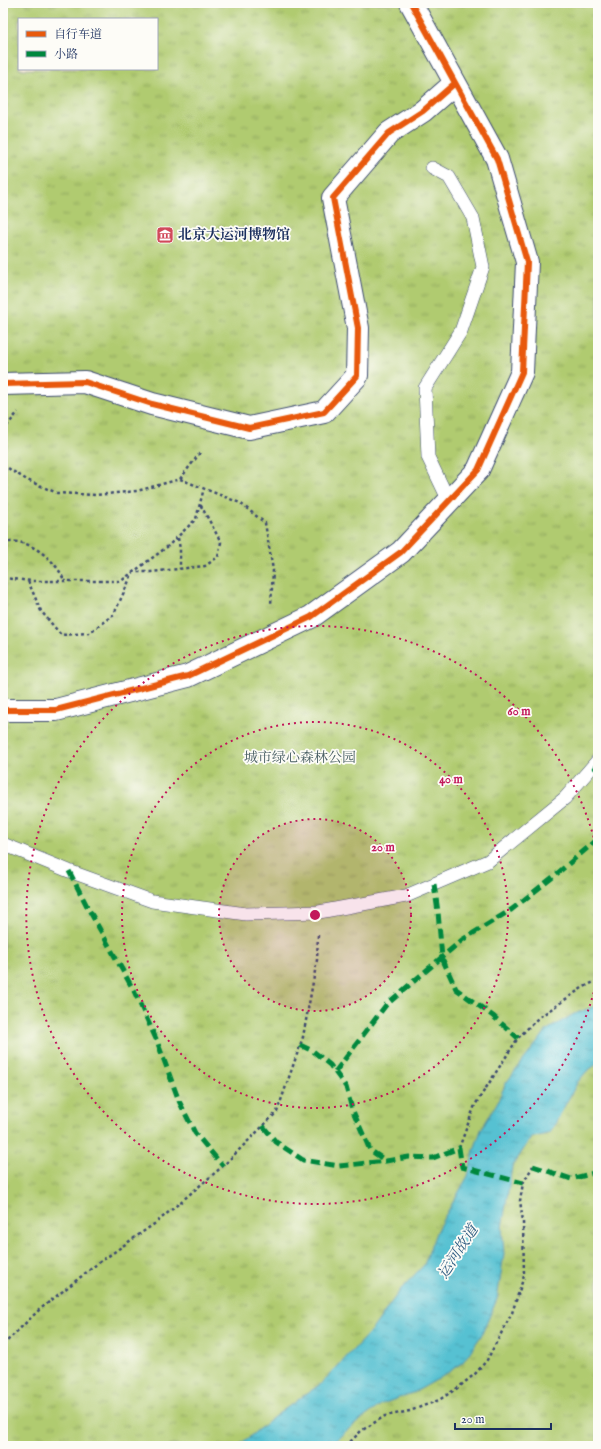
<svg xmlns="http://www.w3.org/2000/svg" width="601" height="1449" font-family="'IM FELL English','Noto Serif SC',serif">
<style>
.park{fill:url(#park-tufts);stroke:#667d67;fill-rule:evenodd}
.water{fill:url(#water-ripples);stroke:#387898}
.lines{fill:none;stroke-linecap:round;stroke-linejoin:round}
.service-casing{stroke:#3c4a6f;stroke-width:14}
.minor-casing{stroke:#3c4a6f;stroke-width:24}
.path{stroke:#3c4a6f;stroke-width:2.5;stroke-dasharray:3 3;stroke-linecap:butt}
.service{stroke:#fff;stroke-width:13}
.minor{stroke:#fff;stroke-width:22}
.quiet{stroke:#00873e;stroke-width:5;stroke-dasharray:10 5;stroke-linecap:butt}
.cycleway-casing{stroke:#fdfcf7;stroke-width:8}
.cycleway{stroke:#e8590c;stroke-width:6}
.ring{fill:none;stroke:#c2185b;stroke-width:2;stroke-dasharray:2 4}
.labels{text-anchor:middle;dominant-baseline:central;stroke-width:3.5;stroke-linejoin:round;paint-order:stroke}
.poi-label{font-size:14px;font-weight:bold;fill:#1b2f5e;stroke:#fdfcf7;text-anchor:start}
.park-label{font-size:14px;fill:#485e63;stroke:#fdfcf7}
.water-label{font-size:15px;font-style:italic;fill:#2d5b81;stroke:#fdfcf7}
.centre{fill:#c2185b;stroke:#fdfcf7;stroke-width:2}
.ring-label{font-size:12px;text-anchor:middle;font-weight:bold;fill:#c2185b;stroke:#fdfcf7;stroke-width:3.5;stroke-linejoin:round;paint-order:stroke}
</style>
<defs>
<pattern id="park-tufts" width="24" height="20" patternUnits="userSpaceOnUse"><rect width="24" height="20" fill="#b0cb70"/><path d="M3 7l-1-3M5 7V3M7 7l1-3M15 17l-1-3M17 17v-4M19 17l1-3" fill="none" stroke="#8ea55f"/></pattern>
<pattern id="water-ripples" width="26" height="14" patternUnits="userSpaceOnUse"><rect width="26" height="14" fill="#56c1d2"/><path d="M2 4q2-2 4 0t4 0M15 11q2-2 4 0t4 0" fill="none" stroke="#469dae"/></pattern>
</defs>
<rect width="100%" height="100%" fill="#fdfcf7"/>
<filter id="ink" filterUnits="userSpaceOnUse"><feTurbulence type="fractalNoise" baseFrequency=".025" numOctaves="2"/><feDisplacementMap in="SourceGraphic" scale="8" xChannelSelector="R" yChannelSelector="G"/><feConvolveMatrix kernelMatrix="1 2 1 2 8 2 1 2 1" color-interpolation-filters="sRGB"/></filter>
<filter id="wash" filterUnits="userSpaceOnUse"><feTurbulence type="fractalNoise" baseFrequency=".012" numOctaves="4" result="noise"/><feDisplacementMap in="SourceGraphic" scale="16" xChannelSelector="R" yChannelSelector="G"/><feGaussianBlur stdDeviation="0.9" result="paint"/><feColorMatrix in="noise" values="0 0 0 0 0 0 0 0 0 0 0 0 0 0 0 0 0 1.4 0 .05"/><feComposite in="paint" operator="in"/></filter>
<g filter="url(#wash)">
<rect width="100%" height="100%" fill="#f7e4ce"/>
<path class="park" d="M 3,3 L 598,3 L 598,1446 L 3,1446 ZM 19,19 L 157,19 L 157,69 L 19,69 Z"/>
<path class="water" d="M 598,1005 L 598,1063 L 586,1072 L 577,1083 L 550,1133 L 531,1138 L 512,1167 L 502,1228 L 504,1254 L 497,1299 L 481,1336 L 463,1362 L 440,1378 L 415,1392 L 382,1404 L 346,1431 L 330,1446 L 238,1446 L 275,1416 L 322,1383 L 371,1331 L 401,1289 L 424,1265 L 437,1230 L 468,1176 L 474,1150 L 481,1130 L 497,1103 L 506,1083 L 547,1030 L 574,1014 Z"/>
</g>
<g filter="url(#ink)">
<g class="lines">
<g class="service-casing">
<path id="service" d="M 432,168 L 449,177 L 473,218 L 483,267 L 461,331 L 425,388 L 428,457 L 449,501
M 3,844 L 69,871 L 152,901 L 246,914 L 319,912 L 406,896 L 488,861 L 565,798 L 598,760"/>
</g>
<g class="minor-casing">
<path id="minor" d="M 3,384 L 85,382 L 152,404 L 249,428 L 324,412 L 357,376 L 358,328 L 333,198 L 389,133 L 423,111 L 455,83
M 3,710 L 56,710 L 188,676 L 311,617 L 401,552 L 478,470 L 522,372 L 527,262 L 497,159 L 411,3"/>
</g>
<path class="path" d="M 3,431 L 18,412
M 3,465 L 27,480 L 57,493 L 96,495 L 137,491 L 180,479 L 240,503 L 265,523 L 273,570 L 271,605
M 180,479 L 200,453
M 178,538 L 180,549 L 180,569
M 3,544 C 24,533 59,562 64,581
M 3,578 L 32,581 L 121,581 L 167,547 L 196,519 L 204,488
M 28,581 L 41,611 L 61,635 L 89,633 L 114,614 L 133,572 L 151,572 L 205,566 L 218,557 L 221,542 L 200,504
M 459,1148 L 475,1105 L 518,1038 L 538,1018 L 582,988 L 598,980
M 3,1345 L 39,1310 L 97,1264 L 157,1222 L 223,1166 L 277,1112 L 303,1037 L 317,960 L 318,934
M 346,1446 L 361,1431 L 385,1416 L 410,1411 L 439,1400 L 459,1387 L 476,1373 L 487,1360 L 512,1313 L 524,1276 L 523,1221 L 520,1201 L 523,1183 L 533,1166"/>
<use href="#service" class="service"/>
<use href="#minor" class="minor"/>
<path class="quiet" d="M 593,766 L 598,770
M 69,871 L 88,908 L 134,991 L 157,1041 L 179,1101 L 195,1133 L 223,1166
M 434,884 L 438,912 L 442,958 L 456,989 L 493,1016 L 518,1038
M 300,1045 L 313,1051 L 330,1065 L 346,1087 L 352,1109 L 370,1150 L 386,1161 L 409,1157 L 433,1158 L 459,1148 L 462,1167 L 523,1183
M 335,1072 L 386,1005 L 462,940 L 511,910 L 553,877 L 598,839
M 263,1126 L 276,1142 L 303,1160 L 339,1166 L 386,1161
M 533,1166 L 571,1179 L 598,1172"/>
<g class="cycleway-casing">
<path id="cycleway" d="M 3,384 L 85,382 L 152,404 L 249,428 L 324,412 L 357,376 L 358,328 L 333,198 L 389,133 L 423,111 L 455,83
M 3,710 L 56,710 L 188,676 L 311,617 L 401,552 L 478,470 L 522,372 L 527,262 L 497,159 L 411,3"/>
</g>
<use href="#cycleway" class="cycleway"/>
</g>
</g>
<circle cx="315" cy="915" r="96" fill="#c2185b" fill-opacity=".12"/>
<g class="ring">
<circle cx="315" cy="915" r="96"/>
<circle cx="315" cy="915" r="193"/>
<path d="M598 975A289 289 0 1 1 598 855"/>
</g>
<defs>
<g id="museum-square" transform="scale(0.9)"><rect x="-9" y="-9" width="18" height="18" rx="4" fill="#d1495b" stroke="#fdfcf7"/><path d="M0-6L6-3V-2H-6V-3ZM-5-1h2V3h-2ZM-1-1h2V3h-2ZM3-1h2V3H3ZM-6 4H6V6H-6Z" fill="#fff"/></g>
</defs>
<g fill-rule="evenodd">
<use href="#museum-square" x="165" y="235"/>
</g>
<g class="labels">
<g class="poi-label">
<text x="178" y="235">北京大运河博物馆</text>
</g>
<g class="park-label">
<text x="300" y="758">城市绿心森林公园</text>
</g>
<g class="water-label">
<text transform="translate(458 1252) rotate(-57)">运河故道</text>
</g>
</g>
<circle cx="315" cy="915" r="6" class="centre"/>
<g class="ring-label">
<text x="519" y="715">60 m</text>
<text x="451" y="783">40 m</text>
<text x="383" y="851">20 m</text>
</g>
<rect width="601" height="1449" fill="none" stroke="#fdfcf7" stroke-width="16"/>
<rect x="18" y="18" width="140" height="52" fill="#fdfcf7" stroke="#a3aaba"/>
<rect x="26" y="31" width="20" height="6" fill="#e8590c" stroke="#a3aaba"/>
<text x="54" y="38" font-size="12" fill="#1b2f5e">自行车道</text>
<rect x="26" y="51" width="20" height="6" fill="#00873e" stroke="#a3aaba"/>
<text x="54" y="58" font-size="12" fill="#1b2f5e">小路</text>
<path d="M455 1423v6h96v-6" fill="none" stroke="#1b2f5e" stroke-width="2"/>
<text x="461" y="1423" font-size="12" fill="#1b2f5e" stroke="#fdfcf7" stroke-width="3" paint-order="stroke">20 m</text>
</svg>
